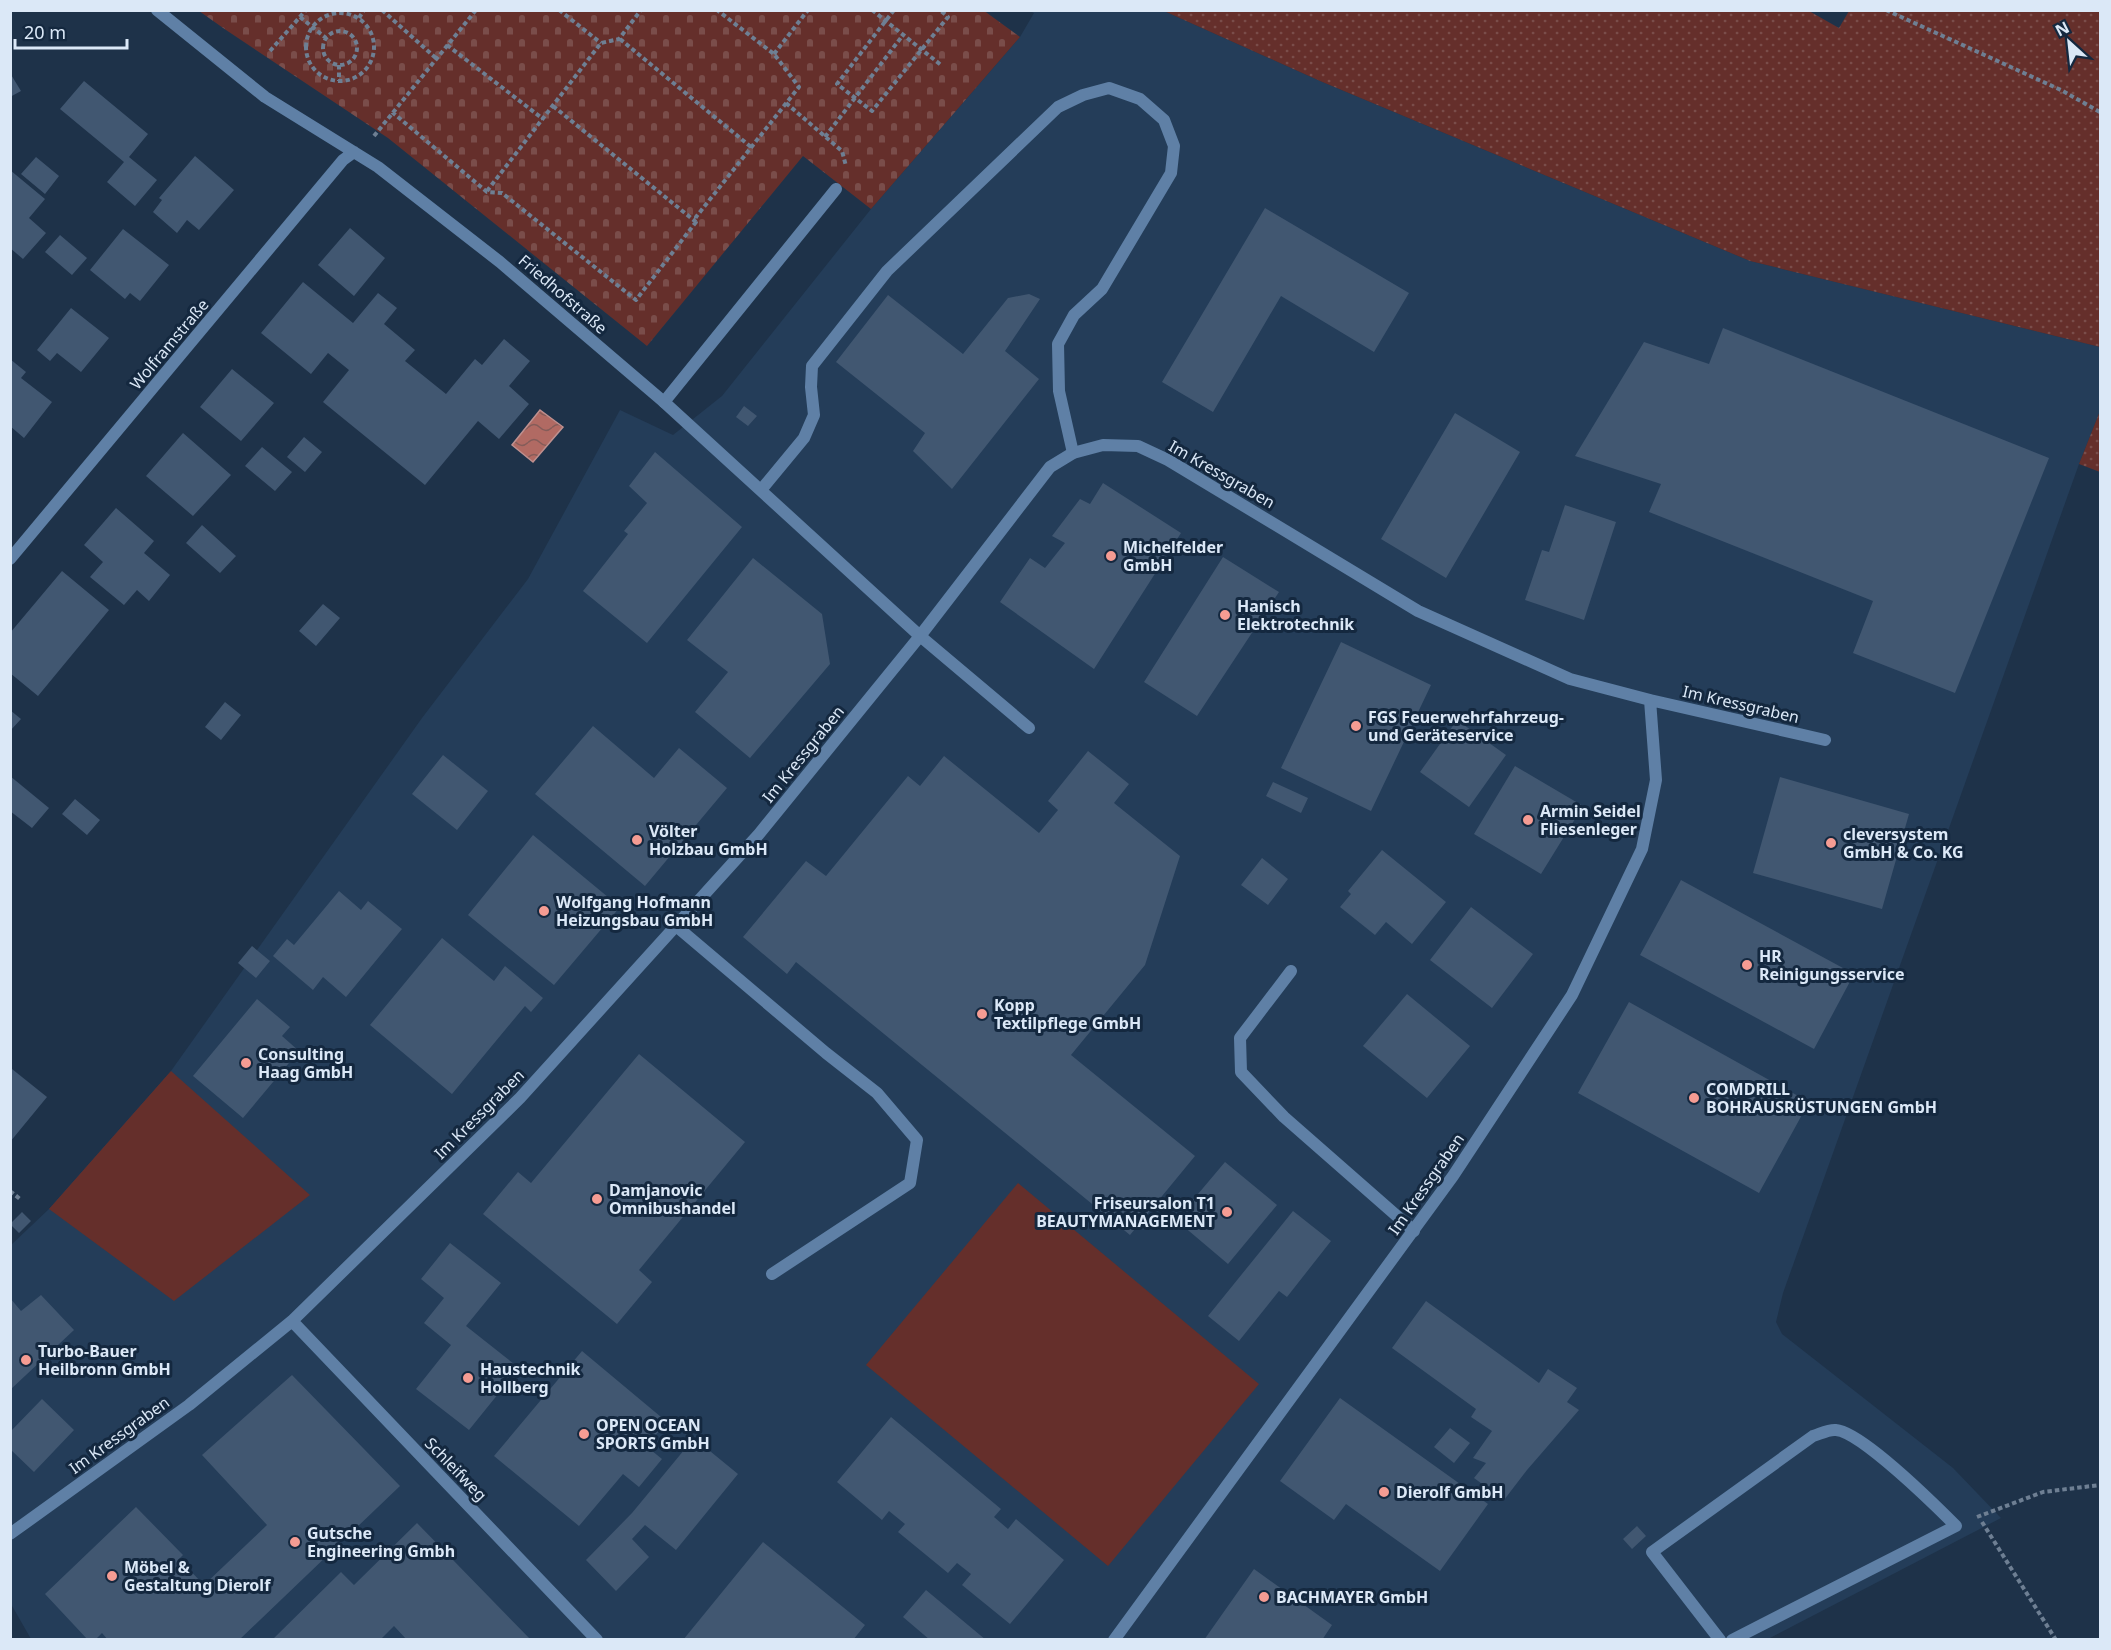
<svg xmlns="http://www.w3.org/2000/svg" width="2111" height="1650" font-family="'Noto Sans',sans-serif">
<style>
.built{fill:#243d59}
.grass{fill:#652f2b}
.cemetery{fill:url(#cemetery-stones)}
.park{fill:url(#park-dots)}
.water{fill:url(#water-waves);stroke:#be908f;stroke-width:1.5}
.building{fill:#415771}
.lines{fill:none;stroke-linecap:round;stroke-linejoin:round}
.path{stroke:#6e7f93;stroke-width:4;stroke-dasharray:4.5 3;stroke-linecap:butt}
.service{stroke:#5f80a6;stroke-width:12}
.minor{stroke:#5f80a6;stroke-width:12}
.poi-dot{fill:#f59c93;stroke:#14283f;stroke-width:2}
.labels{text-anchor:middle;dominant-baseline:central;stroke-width:6;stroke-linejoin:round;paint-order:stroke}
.street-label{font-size:16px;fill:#dbe8f7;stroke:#14283f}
.poi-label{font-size:16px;font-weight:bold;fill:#dbe8f7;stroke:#14283f;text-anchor:start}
</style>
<defs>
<pattern id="cemetery-stones" width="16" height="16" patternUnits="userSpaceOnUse" patternTransform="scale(1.5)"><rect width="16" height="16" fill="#652f2b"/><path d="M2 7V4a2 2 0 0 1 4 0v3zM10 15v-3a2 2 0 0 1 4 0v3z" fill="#7a4d4a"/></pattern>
<pattern id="park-dots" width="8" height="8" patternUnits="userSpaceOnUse" patternTransform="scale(1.5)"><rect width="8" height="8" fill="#652f2b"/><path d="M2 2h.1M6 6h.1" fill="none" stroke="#7a4d4a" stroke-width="1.8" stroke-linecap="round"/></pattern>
<pattern id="water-waves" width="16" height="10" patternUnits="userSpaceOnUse" patternTransform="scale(1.5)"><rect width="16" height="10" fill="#b16a63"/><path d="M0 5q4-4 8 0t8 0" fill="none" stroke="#855c59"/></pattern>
</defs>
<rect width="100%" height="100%" fill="#1e3249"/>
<path class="built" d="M 1030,11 L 1164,11 L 1320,81 L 1750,261 L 2100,347 L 2100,411 L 2079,464 L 1783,1293 L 1776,1322 L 1782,1334 L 1953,1468 L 2001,1518 L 1768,1639 L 31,1639 L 11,1604 L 10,1246 L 49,1209 L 171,1071 L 422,718 L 528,579 L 620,410 L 673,435 L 722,396 L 871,209 L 1020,37 L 1034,13 Z"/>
<path class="grass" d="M 171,1071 L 310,1195 L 174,1301 L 49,1209 Z
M 1018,1183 L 1259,1384 L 1108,1566 L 866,1365 Z"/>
<path class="cemetery" d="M 983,10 L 1020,37 L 871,209 L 803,156 L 647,346 L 388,138 L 226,30 L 199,11 Z"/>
<path class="park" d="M 1809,11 L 1839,28 L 1849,11 L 2100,11 L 2100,347 L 1750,261 L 1320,81 L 1164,11 Z
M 2100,411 L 2100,472 L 2079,464 Z"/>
<path class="water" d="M 540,410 L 563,427 L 533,462 L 512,445 Z"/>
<path class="building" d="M 10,73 L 21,91 L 10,97 Z
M 84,81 L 148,134 L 129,157 L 157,180 L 135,206 L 107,182 L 124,162 L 60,109 Z
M 195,156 L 234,190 L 199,230 L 187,220 L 177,233 L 153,212 L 162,200 L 159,198 Z
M 36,157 L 59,176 L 45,194 L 21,174 Z
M 10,170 L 45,199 L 29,218 L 46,233 L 23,259 L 10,248 Z
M 1265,208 L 1409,293 L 1374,352 L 1281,296 L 1213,412 L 1162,382 Z
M 350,228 L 385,258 L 354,296 L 318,265 Z
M 123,229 L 169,265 L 140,301 L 130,293 L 125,299 L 90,270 Z
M 60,235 L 87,258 L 72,275 L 45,252 Z
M 303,282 L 353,323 L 378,293 L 397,308 L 384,324 L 415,350 L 405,361 L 446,394 L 475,359 L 482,365 L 504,339 L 530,361 L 509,386 L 529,404 L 499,439 L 478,421 L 425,485 L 323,402 L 349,370 L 328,353 L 311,374 L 261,333 Z
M 1029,294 L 1040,299 L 1005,351 L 1039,379 L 952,489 L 913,451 L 925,433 L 836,362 L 888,295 L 963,354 L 1008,298 Z
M 71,308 L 109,338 L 81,372 L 57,353 L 50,361 L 37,350 Z
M 1723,328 L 2049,458 L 1955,693 L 1853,653 L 1873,601 L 1649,512 L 1661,484 L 1575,456 L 1644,342 L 1709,364 Z
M 10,359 L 26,372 L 21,378 L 52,402 L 24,438 L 10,426 Z
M 232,369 L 274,403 L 241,441 L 200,407 Z
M 744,406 L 757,416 L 748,426 L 736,417 Z
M 1455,413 L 1520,452 L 1446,578 L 1381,539 Z
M 183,433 L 231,475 L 193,516 L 146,476 Z
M 304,437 L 322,452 L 305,472 L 287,457 Z
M 262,447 L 292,472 L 275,491 L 245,466 Z
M 655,452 L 742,527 L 647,643 L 583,591 L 628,534 L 624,531 L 647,503 L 629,486 Z
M 1103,483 L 1181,533 L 1094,669 L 1000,602 L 1030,558 L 1045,568 L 1065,543 L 1052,536 L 1080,499 L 1090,504 Z
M 1565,505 L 1616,522 L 1584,620 L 1525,600 L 1542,550 L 1549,552 Z
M 116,508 L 154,541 L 144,553 L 170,575 L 149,601 L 137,590 L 124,605 L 90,577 L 103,562 L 84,545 Z
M 202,525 L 236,556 L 220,573 L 186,543 Z
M 1223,557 L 1279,592 L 1197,716 L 1144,682 Z
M 753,558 L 822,614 L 830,664 L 750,758 L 695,712 L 728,672 L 687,640 Z
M 62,571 L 109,610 L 38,696 L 10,673 L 10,633 Z
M 323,604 L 340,618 L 316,646 L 299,631 Z
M 1341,642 L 1431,685 L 1371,811 L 1281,768 Z
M 225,702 L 241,715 L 221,740 L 205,727 Z
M 10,710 L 21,719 L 10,731 Z
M 1457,720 L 1506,755 L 1469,807 L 1420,772 Z
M 593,726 L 654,778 L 679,748 L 727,788 L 645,886 L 535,794 Z
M 1088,751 L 1129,784 L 1114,803 L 1180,856 L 1145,965 L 1071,1055 L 1195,1156 L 1130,1235 L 796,962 L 787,974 L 743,937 L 806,861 L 826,876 L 908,776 L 920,786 L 944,756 L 1039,833 L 1058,810 L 1048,801 Z
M 443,755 L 488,791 L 457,830 L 412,794 Z
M 1515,766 L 1583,806 L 1541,874 L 1474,834 Z
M 10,776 L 49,808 L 32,828 L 10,811 Z
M 1780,777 L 1909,814 L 1882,909 L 1753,873 Z
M 1273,782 L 1308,798 L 1301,813 L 1266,796 Z
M 75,799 L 100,820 L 87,835 L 62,814 Z
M 533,835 L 620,907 L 554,985 L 468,915 Z
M 1382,850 L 1446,902 L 1412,944 L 1386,922 L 1375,935 L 1340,907 L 1351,894 L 1348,891 Z
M 1262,858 L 1288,879 L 1268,905 L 1241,885 Z
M 1681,880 L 1854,974 L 1814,1049 L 1640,955 Z
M 339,891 L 361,910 L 368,901 L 402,929 L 346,997 L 323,977 L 313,990 L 273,956 L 287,939 L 294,945 Z
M 1471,907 L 1533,954 L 1492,1008 L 1430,960 Z
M 442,938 L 494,981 L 505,966 L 543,998 L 531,1012 L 525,1006 L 452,1094 L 370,1025 Z
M 252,946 L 270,961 L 256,978 L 238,963 Z
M 1407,994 L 1470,1046 L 1427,1098 L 1363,1046 Z
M 257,999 L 290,1027 L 282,1036 L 299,1051 L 243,1118 L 193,1076 Z
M 1629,1002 L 1809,1102 L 1759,1193 L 1578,1093 Z
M 639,1054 L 745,1142 L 639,1270 L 652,1282 L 617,1324 L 483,1214 L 518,1172 L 531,1183 Z
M 12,1069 L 47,1097 L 10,1142 L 10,1071 Z
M 1225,1162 L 1277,1205 L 1228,1264 L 1176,1220 Z
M 1293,1211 L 1331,1241 L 1287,1297 L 1279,1291 L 1239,1341 L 1208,1316 Z
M 22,1212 L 31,1221 L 19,1233 L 10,1224 Z
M 450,1243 L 501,1283 L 466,1326 L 519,1368 L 469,1430 L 416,1389 L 451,1345 L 424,1323 L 444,1298 L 421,1279 Z
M 41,1295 L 74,1330 L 10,1390 L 10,1298 L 21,1311 Z
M 1426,1301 L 1539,1383 L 1548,1369 L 1577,1388 L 1567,1402 L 1579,1410 L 1527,1470 L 1504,1500 L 1474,1478 L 1486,1463 L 1473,1458 L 1492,1431 L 1471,1417 L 1476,1409 L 1392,1348 Z
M 582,1351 L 667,1422 L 646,1446 L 662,1459 L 639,1487 L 623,1474 L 579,1526 L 494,1456 Z
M 292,1375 L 400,1486 L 239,1640 L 108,1640 L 102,1633 L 95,1640 L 88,1640 L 45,1594 L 136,1507 L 183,1555 L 179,1559 L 204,1585 L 267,1525 L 202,1455 Z
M 1340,1398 L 1488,1504 L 1440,1571 L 1346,1504 L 1334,1520 L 1280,1481 Z
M 42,1399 L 74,1430 L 34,1472 L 10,1449 L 10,1432 Z
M 891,1417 L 1001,1509 L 994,1517 L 1008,1529 L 1016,1519 L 1064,1560 L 1010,1624 L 962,1585 L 971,1574 L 957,1563 L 948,1573 L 898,1532 L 905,1524 L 889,1511 L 882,1520 L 837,1482 Z
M 1450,1428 L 1470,1443 L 1454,1463 L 1434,1447 Z
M 694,1438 L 738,1474 L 676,1550 L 645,1525 L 632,1539 L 649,1557 L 616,1591 L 586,1560 L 632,1513 Z
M 417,1523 L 531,1640 L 407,1640 L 394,1626 L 380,1640 L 272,1640 L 341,1572 L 354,1585 Z
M 1637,1526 L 1646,1536 L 1632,1549 L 1623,1539 Z
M 763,1542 L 865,1625 L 853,1640 L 683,1640 Z
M 1254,1569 L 1332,1625 L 1322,1640 L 1204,1640 Z
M 926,1590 L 986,1640 L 930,1640 L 903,1617 Z"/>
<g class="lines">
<path class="path" d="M 382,10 L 437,59
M 559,10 L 601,43
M 872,10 L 941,65
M 894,10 L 837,84 L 872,111 L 948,17 L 940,10
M 1886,10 L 2061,90 L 2100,112
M306 47a34 34 0 1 1 68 0a34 34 0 1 1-68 0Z
M 300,17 L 326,38
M 359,18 L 364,10
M323 48a17 17 0 1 1 34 0a17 17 0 1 1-34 0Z
M 620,39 L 751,147
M 447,45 L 543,119
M 270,51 L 306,10
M 774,54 L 808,10
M 339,65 L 339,81
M 786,103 L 842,151 L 846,166
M 553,106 L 696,222
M 392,112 L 487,192 L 502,193 L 636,300 L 696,222 L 696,217 L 799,87 L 774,54 L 717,10
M 374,136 L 476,10
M 825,137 L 903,35
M 487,191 L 601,43 L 619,39 L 641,10
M 10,1191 L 20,1199
M 1977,1517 L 2043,1492 L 2100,1485
M 1982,1522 L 2056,1640
M 10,1639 L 11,1640"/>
<path class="service" d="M 664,402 L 836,189
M 761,490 L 804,438 L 814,415 L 811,387 L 812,366 L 887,271 L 1058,107 L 1083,95 L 1109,88 L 1140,99 L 1164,120 L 1174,146 L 1171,173 L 1102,289 L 1074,315 L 1058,344 L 1059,391 L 1073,453
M 920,636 L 1029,728
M 676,926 L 826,1053 L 877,1093 L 917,1140 L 910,1183 L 772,1274
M 1291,971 L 1240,1038 L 1241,1072 L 1284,1117 L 1414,1231
M 1720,1640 L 1652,1552 L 1813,1436 C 1820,1434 1829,1429 1836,1430 C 1861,1432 1936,1506 1956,1526 L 1732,1640"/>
<path class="minor" d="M 157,10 L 265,97 L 378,167 L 500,262 L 664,402 L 920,636
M 10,559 L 343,160 L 354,152
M 292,1321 L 597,1640
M 10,1534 L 189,1405 L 292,1321 L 520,1098 L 759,834 L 920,636 L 1050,467 L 1073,453 L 1103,445 L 1138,446 L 1168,460 L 1418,611 L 1570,679 L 1650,700 L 1825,740
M 1114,1640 L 1453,1176 L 1572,995 L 1642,849 L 1656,780 L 1650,700"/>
</g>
<g class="poi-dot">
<circle cx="1111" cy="556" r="6"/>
<circle cx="1225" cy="615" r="6"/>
<circle cx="1356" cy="726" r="6"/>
<circle cx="1528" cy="820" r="6"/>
<circle cx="637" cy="840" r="6"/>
<circle cx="1831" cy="843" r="6"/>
<circle cx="544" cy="911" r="6"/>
<circle cx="1747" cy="965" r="6"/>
<circle cx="982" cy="1014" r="6"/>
<circle cx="246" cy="1063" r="6"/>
<circle cx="1694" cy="1098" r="6"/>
<circle cx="597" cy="1199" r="6"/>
<circle cx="1227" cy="1212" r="6"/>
<circle cx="26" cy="1360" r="6"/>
<circle cx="468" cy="1378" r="6"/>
<circle cx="584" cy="1434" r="6"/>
<circle cx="1384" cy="1492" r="6"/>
<circle cx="295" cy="1542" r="6"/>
<circle cx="112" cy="1576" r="6"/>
<circle cx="1264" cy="1597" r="6"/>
</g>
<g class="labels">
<g class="street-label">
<text transform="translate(563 294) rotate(41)">Friedhofstraße</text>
<text transform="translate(169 344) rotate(-50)">Wolframstraße</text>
<text transform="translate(1222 474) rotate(30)">Im Kressgraben</text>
<text transform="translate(1741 704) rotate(13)">Im Kressgraben</text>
<text transform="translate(803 754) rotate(-51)">Im Kressgraben</text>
<text transform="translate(479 1114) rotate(-45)">Im Kressgraben</text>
<text transform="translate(1426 1184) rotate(-55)">Im Kressgraben</text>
<text transform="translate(119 1435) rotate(-36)">Im Kressgraben</text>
<text transform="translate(456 1469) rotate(46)">Schleifweg</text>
</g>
<g class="poi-label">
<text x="1123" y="547">Michelfelder<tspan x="1123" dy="18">GmbH</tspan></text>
<text x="1237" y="606">Hanisch<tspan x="1237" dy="18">Elektrotechnik</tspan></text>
<text x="1368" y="717">FGS Feuerwehrfahrzeug-<tspan x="1368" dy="18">und Geräteservice</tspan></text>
<text x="1540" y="811">Armin Seidel<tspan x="1540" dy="18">Fliesenleger</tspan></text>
<text x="649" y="831">Völter<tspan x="649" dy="18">Holzbau GmbH</tspan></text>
<text x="1843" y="834">cleversystem<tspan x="1843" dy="18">GmbH &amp; Co. KG</tspan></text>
<text x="556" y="902">Wolfgang Hofmann<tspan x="556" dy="18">Heizungsbau GmbH</tspan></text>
<text x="1759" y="956">HR<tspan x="1759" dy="18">Reinigungsservice</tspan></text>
<text x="994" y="1005">Kopp<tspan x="994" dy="18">Textilpflege GmbH</tspan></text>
<text x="258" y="1054">Consulting<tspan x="258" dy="18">Haag GmbH</tspan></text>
<text x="1706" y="1089">COMDRILL<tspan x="1706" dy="18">BOHRAUSRÜSTUNGEN GmbH</tspan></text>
<text x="609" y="1190">Damjanovic<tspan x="609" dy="18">Omnibushandel</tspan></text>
<text x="1215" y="1203" text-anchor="end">Friseursalon T1<tspan x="1215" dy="18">BEAUTYMANAGEMENT</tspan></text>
<text x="38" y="1351">Turbo-Bauer<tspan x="38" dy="18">Heilbronn GmbH</tspan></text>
<text x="480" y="1369">Haustechnik<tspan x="480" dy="18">Hollberg</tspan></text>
<text x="596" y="1425">OPEN OCEAN<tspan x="596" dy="18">SPORTS GmbH</tspan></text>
<text x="1396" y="1492">Dierolf GmbH</text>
<text x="307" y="1533">Gutsche<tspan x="307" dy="18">Engineering Gmbh</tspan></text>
<text x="124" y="1567">Möbel &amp;<tspan x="124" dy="18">Gestaltung Dierolf</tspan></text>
<text x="1276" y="1597">BACHMAYER GmbH</text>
</g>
</g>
<rect width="2111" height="1650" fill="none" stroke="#dbe8f7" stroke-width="24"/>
<g transform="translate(2069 42) rotate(333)" stroke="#14283f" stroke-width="4.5" paint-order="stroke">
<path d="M0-4.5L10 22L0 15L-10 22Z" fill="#dbe8f7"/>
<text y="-9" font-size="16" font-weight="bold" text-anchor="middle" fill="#dbe8f7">N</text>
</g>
<path d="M15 39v9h112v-9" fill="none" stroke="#dbe8f7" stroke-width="3"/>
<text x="24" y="39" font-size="18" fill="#dbe8f7" stroke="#14283f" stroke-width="4.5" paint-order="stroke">20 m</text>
</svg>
